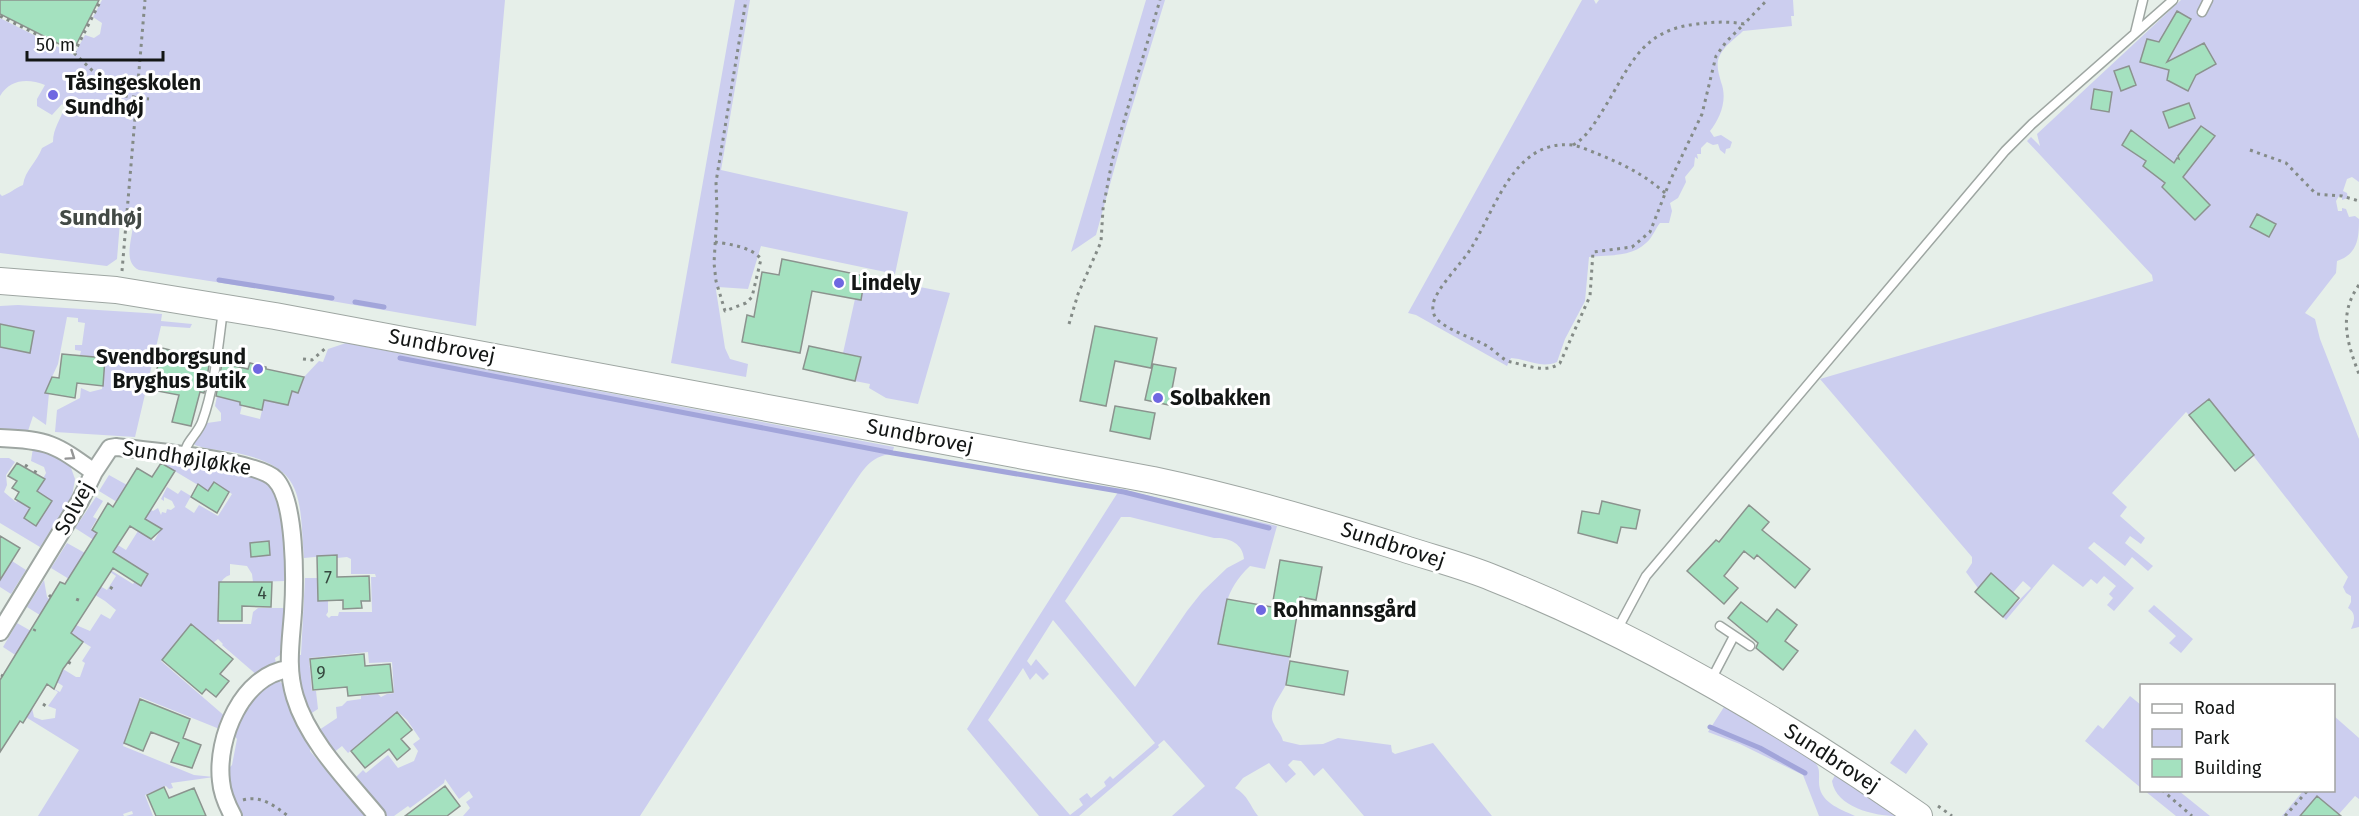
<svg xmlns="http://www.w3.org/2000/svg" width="2359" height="816" font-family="'Fira Sans',sans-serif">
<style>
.green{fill:#ccceef;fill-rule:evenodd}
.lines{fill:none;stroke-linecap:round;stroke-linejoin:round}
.stream{stroke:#a2a5da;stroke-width:5}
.building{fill:#a4e1bf;stroke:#8b938e;stroke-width:1.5}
.service-casing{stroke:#9ea6a2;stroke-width:11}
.minor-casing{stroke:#9ea6a2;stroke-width:20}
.primary-casing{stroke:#9ea6a2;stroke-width:28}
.path{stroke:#848b87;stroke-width:3;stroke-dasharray:3 4.5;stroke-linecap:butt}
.service{stroke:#fff;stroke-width:8}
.minor{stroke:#fff;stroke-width:16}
.primary{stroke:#fff;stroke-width:26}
.oneway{stroke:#959696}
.poi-dot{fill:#6f67e1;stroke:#fff;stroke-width:2}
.labels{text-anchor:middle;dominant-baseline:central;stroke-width:6;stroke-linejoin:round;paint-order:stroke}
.number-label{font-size:18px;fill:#374940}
.poi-label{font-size:21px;font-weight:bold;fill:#131615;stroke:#fff;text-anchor:start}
.street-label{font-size:21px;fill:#131615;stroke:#fff}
.neighbourhood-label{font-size:22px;font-weight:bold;fill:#434a46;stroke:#fff}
</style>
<rect width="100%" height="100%" fill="#e6efe9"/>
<path class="green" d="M 102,0 L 505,0 L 476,326 L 268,290 L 139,270 C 122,262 133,238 133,223 L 120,222 L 117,259 L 107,266 L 0,253 L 0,194 L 2,196 C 9,194 15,188 23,185 C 25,170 37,162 42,148 L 53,142 C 53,128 61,119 65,106 L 62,104 L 52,115 L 37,106 L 37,99 L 45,85 C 28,78 10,79 0,96 L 0,18 L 74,55 L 85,35 L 94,38 L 100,34 L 102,23 L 93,17 Z
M 735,0 L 750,0 L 721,170 L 908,212 L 895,274 L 761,246 L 748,289 L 718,287 L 716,290 L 725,348 L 730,359 L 748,364 L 746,377 L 671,363 Z
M 1146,0 L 1165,0 L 1125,130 L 1096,235 L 1071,252 Z
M 1582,0 L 1594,0 L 1596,4 L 1599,0 L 1793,0 L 1794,16 L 1791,16 L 1792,26 L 1743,31 C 1736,38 1725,45 1720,55 C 1715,64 1719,74 1721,82 C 1728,100 1720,118 1710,131 L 1714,137 L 1721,135 L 1732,142 L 1730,148 L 1726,149 L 1725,154 L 1720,150 L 1718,144 L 1713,145 L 1707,142 L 1701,148 L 1701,154 L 1697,154 L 1698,159 L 1695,157 L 1694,166 L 1685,177 L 1686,182 L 1678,198 L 1670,203 L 1672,211 L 1669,223 L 1660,223 C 1655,229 1653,237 1646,243 C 1632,257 1608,255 1589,257 L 1585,301 L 1565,339 L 1557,362 C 1540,369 1528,359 1511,358 L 1507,366 L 1416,315 L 1408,313 Z
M 2181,0 L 2359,0 L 2359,182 L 2352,177 L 2347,179 L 2343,191 L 2347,193 L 2348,198 L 2342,200 L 2342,196 L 2339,196 L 2336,201 L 2338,211 L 2342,211 L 2342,208 L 2346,209 L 2349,217 L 2355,216 L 2359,219 C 2359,238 2358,254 2337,261 L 2336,273 L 2305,313 L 2315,319 L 2320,339 L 2359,439 L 2359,627 L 2351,629 C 2355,620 2356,613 2348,608 L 2351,602 L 2351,596 L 2346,593 L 2343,587 L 2348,577 L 2209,399 L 2189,415 L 2186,412 L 2112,493 L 2127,507 L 2120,516 L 2145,538 L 2141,544 L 2130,536 L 2125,543 L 2153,566 L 2148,571 L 2132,557 L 2125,566 L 2094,542 L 2088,548 L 2134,588 L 2114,611 L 2107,605 L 2113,598 L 2109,594 L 2116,586 L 2104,576 L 2097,584 L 2091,579 L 2083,587 L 2053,564 L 2006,620 L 2003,617 L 2031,588 L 2023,581 L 2009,597 L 2009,589 L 1991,573 L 1978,588 L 1966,572 L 1972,563 L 1972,557 L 1820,379 L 2153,281 L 2152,275 L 2027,141 L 2031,137 L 2040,146 L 2037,134 Z
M 865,276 L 950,293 L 918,404 L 886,398 L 869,388 L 870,384 L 855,381 L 861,357 L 843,353 L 855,299 L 861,300 Z
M 18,305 L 162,314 L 161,321 L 192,324 L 190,328 L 161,326 L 135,437 L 55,432 L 57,410 L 80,398 L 81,388 L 90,392 L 102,389 L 105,358 L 80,355 L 81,351 L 75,350 L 75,345 L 82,345 L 85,323 L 78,322 L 78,318 L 67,317 L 58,364 L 45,392 L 49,393 L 46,425 L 33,416 L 28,431 L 0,430 L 0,306 Z
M 346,343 L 894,447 L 892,454 C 869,456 863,471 850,489 L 640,816 L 463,816 L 470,808 L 466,802 L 473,797 L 469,791 L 459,799 L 445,779 L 444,783 L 410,808 L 408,806 L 394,816 L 384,816 L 354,779 L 363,770 L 366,773 L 388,755 L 398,768 L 414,761 L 418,751 L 413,744 L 420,739 L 407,720 L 398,712 L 375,730 L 348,753 L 342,746 L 333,753 L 316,732 L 337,718 L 336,707 L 342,706 L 347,701 L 361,699 L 361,696 L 378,694 L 381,697 L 387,694 L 394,693 L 392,662 L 369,663 L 368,652 L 309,658 L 312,691 L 316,691 L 318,709 L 307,716 L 299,688 L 296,655 L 301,655 L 305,578 L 317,578 L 318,601 L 328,601 L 328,612 L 326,615 L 329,618 L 331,616 L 338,616 L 339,612 L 372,612 L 371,577 L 376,577 L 375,574 L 351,574 L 351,559 L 347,557 L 337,558 L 336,555 L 304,558 C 299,494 305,467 233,452 C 221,450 202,449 193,444 L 207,423 L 221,421 L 221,413 L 215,406 L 217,396 L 240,402 L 240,405 L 242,405 L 240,414 L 260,419 L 265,397 L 266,400 L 288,405 L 292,391 L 298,392 L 304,377 L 319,361 L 323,362 L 328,349 Z
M 33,448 L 47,449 L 70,465 L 75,479 L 72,497 L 40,547 L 0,523 L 0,458 L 9,458 L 15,462 L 6,475 L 7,485 L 4,492 L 16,502 L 18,500 L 26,506 L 30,500 L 32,500 L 46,473 L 44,467 L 31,461 Z
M 164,461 L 256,478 C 263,481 270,485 274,492 C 286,513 284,557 285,581 L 253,582 L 252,574 L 247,566 L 230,564 L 230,575 C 213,580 219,605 218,621 L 220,624 L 251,624 L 253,612 L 258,608 L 285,608 L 280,655 L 275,658 L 276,664 L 257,675 L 222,645 L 223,644 L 218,639 L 213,643 L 191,624 L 161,661 L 227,718 L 222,730 L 140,697 L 123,746 L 194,775 L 214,777 L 171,783 L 173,788 L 169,789 L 166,786 L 145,795 L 153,816 L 126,816 L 133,814 L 132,811 L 123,814 L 124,816 L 38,816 L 79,750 L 0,701 L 0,687 L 32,708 L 34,717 L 42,720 L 55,718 L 56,709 L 48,706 L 58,692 L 50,687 L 60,692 L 63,686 L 3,647 L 17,623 L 31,631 L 60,673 L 63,669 L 76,677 L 80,677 L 85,663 L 82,661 L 91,647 L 27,607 L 44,580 L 47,597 L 76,625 L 90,631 L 101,614 L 110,619 L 116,610 L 105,601 L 51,568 L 67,543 L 85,553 L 73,571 L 107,590 L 116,576 L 103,567 L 104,566 L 133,584 L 142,571 L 75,528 L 96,497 L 103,501 L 93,517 L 97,519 L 91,529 L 126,550 L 138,531 L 154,541 L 161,529 L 99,491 L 109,475 L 127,485 L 121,494 L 153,511 L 158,508 L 161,515 L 162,512 L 166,513 L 167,509 L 171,510 L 175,507 L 172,501 L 164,497 L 164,501 L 161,499 L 167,487 L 178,494 L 181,490 L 191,496 L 185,507 L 194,513 L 199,505 L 218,516 L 232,494 L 214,482 L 208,491 L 163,464 Z
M 1120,489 L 1277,526 L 1265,569 L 1250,566 C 1224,590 1224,613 1218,644 L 1290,657 C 1287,663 1290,675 1286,684 C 1282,695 1266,710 1274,724 C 1277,731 1281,733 1283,741 L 1300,745 L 1323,744 L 1338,738 L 1391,745 L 1392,752 L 1395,754 L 1433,743 L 1492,816 L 1364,816 L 1323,768 L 1314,776 L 1301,761 L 1293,760 L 1288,765 L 1296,774 L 1286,783 L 1269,763 L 1243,778 L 1235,788 C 1248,795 1250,806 1258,816 L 1172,816 L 1205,786 L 1164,740 L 1158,745 L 1159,747 L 1079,816 L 1039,816 L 967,729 ZM 1121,517 L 1130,517 L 1214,538 C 1228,537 1243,543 1244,559 L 1227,568 L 1202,592 L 1187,611 L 1135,687 L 1065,601 ZM 1053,620 L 1155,743 L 1113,779 L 1110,776 L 1104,782 L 1106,786 L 1091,798 L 1087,793 L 1079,799 L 1083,805 L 1070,815 L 988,720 L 1023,668 L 1030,680 L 1036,673 L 1043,680 L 1049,674 L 1036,659 L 1031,666 L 1027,661 Z
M 12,561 L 26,570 L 11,594 L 0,587 L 0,572 L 4,574 Z
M 2154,605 L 2193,639 L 2181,653 L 2169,643 L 2176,636 L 2148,611 Z
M 269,681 L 279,681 L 285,686 L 310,743 L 310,751 L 326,770 L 333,772 L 367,816 L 240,816 L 230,795 L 227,770 L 232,765 L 237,739 L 233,734 L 242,713 Z
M 2130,696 L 2141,705 L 2141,788 L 2085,741 L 2098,725 L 2103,729 Z
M 1724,707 L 1814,761 C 1820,768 1819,771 1819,780 C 1818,802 1838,808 1855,816 L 1819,816 L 1803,775 L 1740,744 L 1708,732 Z
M 2334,716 L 2359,738 L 2359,799 L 2355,796 L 2339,814 L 2317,796 L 2300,816 L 2282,816 L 2303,791 L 2334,790 Z
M 1915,729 L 1928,744 L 1906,774 L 1890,763 Z
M 1835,775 L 1838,776 L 1896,816 C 1874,816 1836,807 1832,781 Z
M 2145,791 L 2179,791 L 2210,816 L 2176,816 Z"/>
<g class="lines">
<path class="stream" d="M 219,280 L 332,298
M 355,302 L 384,307
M 400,358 L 893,453 L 1124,492 L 1269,528
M 1710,727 L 1760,748 L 1805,773"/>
</g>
<path class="building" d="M 0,0 L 99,0 L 73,51 L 0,14 Z
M 2177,11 L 2191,19 L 2167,62 L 2204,43 L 2216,64 L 2196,75 L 2188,91 L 2167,80 L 2169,70 L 2140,62 L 2147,39 L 2159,42 Z
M 2129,66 L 2136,85 L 2121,91 L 2114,71 Z
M 2094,89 L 2112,92 L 2109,112 L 2091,109 Z
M 2189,103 L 2195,118 L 2169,128 L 2163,112 Z
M 2201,126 L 2215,136 L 2183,177 L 2210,205 L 2195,220 L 2162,187 L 2165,183 L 2143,166 L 2146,161 L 2122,145 L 2131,130 L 2174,163 L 2177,158 L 2179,159 L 2178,156 Z
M 2257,214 L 2276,224 L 2269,237 L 2250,227 Z
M 782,259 L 865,276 L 861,300 L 812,291 L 800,353 L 742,342 L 747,315 L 754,317 L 762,272 L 779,275 Z
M 0,324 L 34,331 L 30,353 L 0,347 Z
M 1095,326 L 1157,338 L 1151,368 L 1115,361 L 1106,406 L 1080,401 Z
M 809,346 L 861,357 L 855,381 L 803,369 Z
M 162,348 L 210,360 L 204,393 L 200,392 L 191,426 L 172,422 L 179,395 L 152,390 Z
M 62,354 L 105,358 L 103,386 L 77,383 L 75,398 L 45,393 L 52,377 L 59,378 Z
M 222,363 L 248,369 L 250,363 L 266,367 L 266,369 L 304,377 L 298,393 L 292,391 L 288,405 L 264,400 L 262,410 L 240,405 L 240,402 L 216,396 Z
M 1153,364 L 1176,368 L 1169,405 L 1145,400 Z
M 2209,399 L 2254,455 L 2235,471 L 2189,415 Z
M 1115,406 L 1155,413 L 1150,439 L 1110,431 Z
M 17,463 L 45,479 L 37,491 L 52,501 L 36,526 L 24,518 L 30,508 L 15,499 L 19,492 L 12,488 L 17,481 L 8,476 Z
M 161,463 L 175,471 L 145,519 L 162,529 L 151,539 L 130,526 L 113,552 L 148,574 L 141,586 L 113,568 L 71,633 L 83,642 L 63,669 L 54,689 L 47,684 L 23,723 L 20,721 L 0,752 L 0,680 L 60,582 L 65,584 L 97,533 L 92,530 L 108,503 L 113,507 L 137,468 L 152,477 Z
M 214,482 L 229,492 L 217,513 L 191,497 L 198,484 L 208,491 Z
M 1602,501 L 1640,510 L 1636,529 L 1621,527 L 1617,543 L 1578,533 L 1582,511 L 1599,514 Z
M 1749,505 L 1769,522 L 1762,530 L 1810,569 L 1795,588 L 1757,555 L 1754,559 L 1744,551 L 1724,576 L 1738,588 L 1724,604 L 1687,571 L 1716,540 L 1719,542 Z
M 0,536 L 20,548 L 0,580 Z
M 269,541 L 270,555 L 251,557 L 250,543 Z
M 337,555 L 337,577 L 369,576 L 370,601 L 361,601 L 362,608 L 343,609 L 343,600 L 318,601 L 317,556 Z
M 1280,560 L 1322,567 L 1316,600 L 1300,597 L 1290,657 L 1218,644 L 1227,599 L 1272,607 Z
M 1991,573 L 2019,598 L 2003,617 L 1975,592 Z
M 219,582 L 272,582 L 271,607 L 242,606 L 242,621 L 218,621 Z
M 1741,602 L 1767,622 L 1777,609 L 1797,625 L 1785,641 L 1798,651 L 1783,670 L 1756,648 L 1758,643 L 1728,618 Z
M 191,624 L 233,659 L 220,674 L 229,681 L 216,697 L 206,689 L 202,694 L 162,660 Z
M 364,654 L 365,666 L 390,664 L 393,692 L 348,696 L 347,687 L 313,690 L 310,659 Z
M 1290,661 L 1348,671 L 1344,695 L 1286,685 Z
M 140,699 L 190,719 L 183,738 L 201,745 L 192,768 L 171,762 L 179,743 L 151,732 L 143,751 L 124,743 Z
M 397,712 L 412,730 L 401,739 L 410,749 L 397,760 L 389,749 L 365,768 L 351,751 Z
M 445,786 L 460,806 L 447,816 L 405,816 Z
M 164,787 L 169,798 L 194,788 L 206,816 L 156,816 L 147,795 Z
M 2317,796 L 2341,816 L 2300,816 Z"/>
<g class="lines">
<g class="service-casing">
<path id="service" d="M 2202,12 L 2208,0
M 2135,33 L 2143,0
M 184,455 C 186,441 197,435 202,422 C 215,386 218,347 223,310
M 1720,626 L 1750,646
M 1617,630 L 1646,576 L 2005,151 L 2032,124 L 2173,0
M 1711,680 L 1734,636"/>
</g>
<g class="minor-casing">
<path id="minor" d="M 0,438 C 49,440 55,444 94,472
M 0,632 L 80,501 L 94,472 L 110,448 L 116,447 C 145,450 258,461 275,479 C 296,500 295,581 293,612 C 291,641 286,668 295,697 C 308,741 348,781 377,816
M 233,816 C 227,805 222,794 221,781 C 216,738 242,675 289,669"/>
</g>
<g class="primary-casing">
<path id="primary" d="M 0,281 L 116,290 L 275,316 L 1153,480 C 1238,498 1320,522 1402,548 C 1432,558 1464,566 1493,578 C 1644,638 1786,723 1919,816"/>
</g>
<path class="path" d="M 0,16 L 74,53 L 101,0
M 74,53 L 118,95 L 149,99
M 1573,145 C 1587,137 1594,124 1603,110 C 1630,67 1640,30 1697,24 C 1713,22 1728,21 1744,24 L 1767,0
M 2250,150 L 2286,163 L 2316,194 L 2342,196 L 2359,201
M 1665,193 C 1645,175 1623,164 1598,154 C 1590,151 1580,146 1572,145 C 1513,139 1495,211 1470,250 C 1461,264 1433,292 1433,306 C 1432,313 1435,318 1440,322 C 1454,333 1474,338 1489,347 C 1496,352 1504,361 1511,362 C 1526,365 1546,374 1560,363 L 1590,296 L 1593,252 L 1632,247 L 1650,232 L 1670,181 L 1702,114 L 1716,56 L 1726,42 L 1744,24
M 715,242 C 729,244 752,247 761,259 L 752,297 L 746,303 L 725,311 L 716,281 L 714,263 L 717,213 L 716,182 L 746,0
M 122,271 L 145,0
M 2359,285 C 2338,314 2347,343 2359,374
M 1069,324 L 1078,294 L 1101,242 L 1103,209 L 1112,161 L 1160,0
M 303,359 L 312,360 L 327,347
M 25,465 L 30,468
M 34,471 L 39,474
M 110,587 L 113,589
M 49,595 L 51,597
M 77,601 L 79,596
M 34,631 L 35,629
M 68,662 L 72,664
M 1,675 L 3,676
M 43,704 L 46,706
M 2162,790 L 2192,816
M 243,800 C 261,795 275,806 288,816
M 1938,806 L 1952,816
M 2285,816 L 2308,790"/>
<use href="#service" class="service"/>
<use href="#minor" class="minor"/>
<use href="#primary" class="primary"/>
</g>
<defs><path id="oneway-chevron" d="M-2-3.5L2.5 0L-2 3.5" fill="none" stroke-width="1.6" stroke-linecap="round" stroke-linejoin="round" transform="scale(1.5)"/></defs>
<use class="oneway" href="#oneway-chevron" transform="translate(71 456) rotate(34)"/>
<g class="poi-dot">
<circle cx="53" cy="95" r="6"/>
<circle cx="839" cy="283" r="6"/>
<circle cx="258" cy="369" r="6"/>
<circle cx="1158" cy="398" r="6"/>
<circle cx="1261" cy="610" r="6"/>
</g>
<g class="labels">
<g class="number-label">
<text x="328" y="578">7</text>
<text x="262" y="593">4</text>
<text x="321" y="673">9</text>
</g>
<g class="poi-label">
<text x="65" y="83">Tåsingeskolen<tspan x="65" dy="24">Sundhøj</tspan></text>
<text x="851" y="283">Lindely</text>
<text x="246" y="357" text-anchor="end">Svendborgsund<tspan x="246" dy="24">Bryghus Butik</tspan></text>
<text x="1170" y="398">Solbakken</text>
<text x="1273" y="610">Rohmannsgård</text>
</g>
<g class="street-label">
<text transform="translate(442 346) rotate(11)">Sundbrovej</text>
<text transform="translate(920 436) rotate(11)">Sundbrovej</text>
<text transform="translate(187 458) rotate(9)">Sundhøjløkke</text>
<text transform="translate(74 508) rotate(-61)">Solvej</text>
<text transform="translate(1393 545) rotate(18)">Sundbrovej</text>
<text transform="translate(1832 758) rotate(33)">Sundbrovej</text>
</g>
<g class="neighbourhood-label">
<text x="101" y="217">Sundhøj</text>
</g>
</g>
<rect x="2140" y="684" width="195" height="108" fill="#ffffff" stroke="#a1a2a1" stroke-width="1.5"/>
<rect x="2152" y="704" width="30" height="9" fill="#ffffff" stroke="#a1a2a1" stroke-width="1.5"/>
<text x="2194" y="714" font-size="18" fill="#131615">Road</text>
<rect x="2152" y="729" width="30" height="18" fill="#ccceef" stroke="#a1a2a1" stroke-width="1.5"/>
<text x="2194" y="744" font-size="18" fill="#131615">Park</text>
<rect x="2152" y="759" width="30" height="18" fill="#a4e1bf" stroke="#a1a2a1" stroke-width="1.5"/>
<text x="2194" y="774" font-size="18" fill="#131615">Building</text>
<path d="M27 51v9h136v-9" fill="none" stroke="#131615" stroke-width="3"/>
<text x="36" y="51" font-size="18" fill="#131615" stroke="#ffffff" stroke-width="4.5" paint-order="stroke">50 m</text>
</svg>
